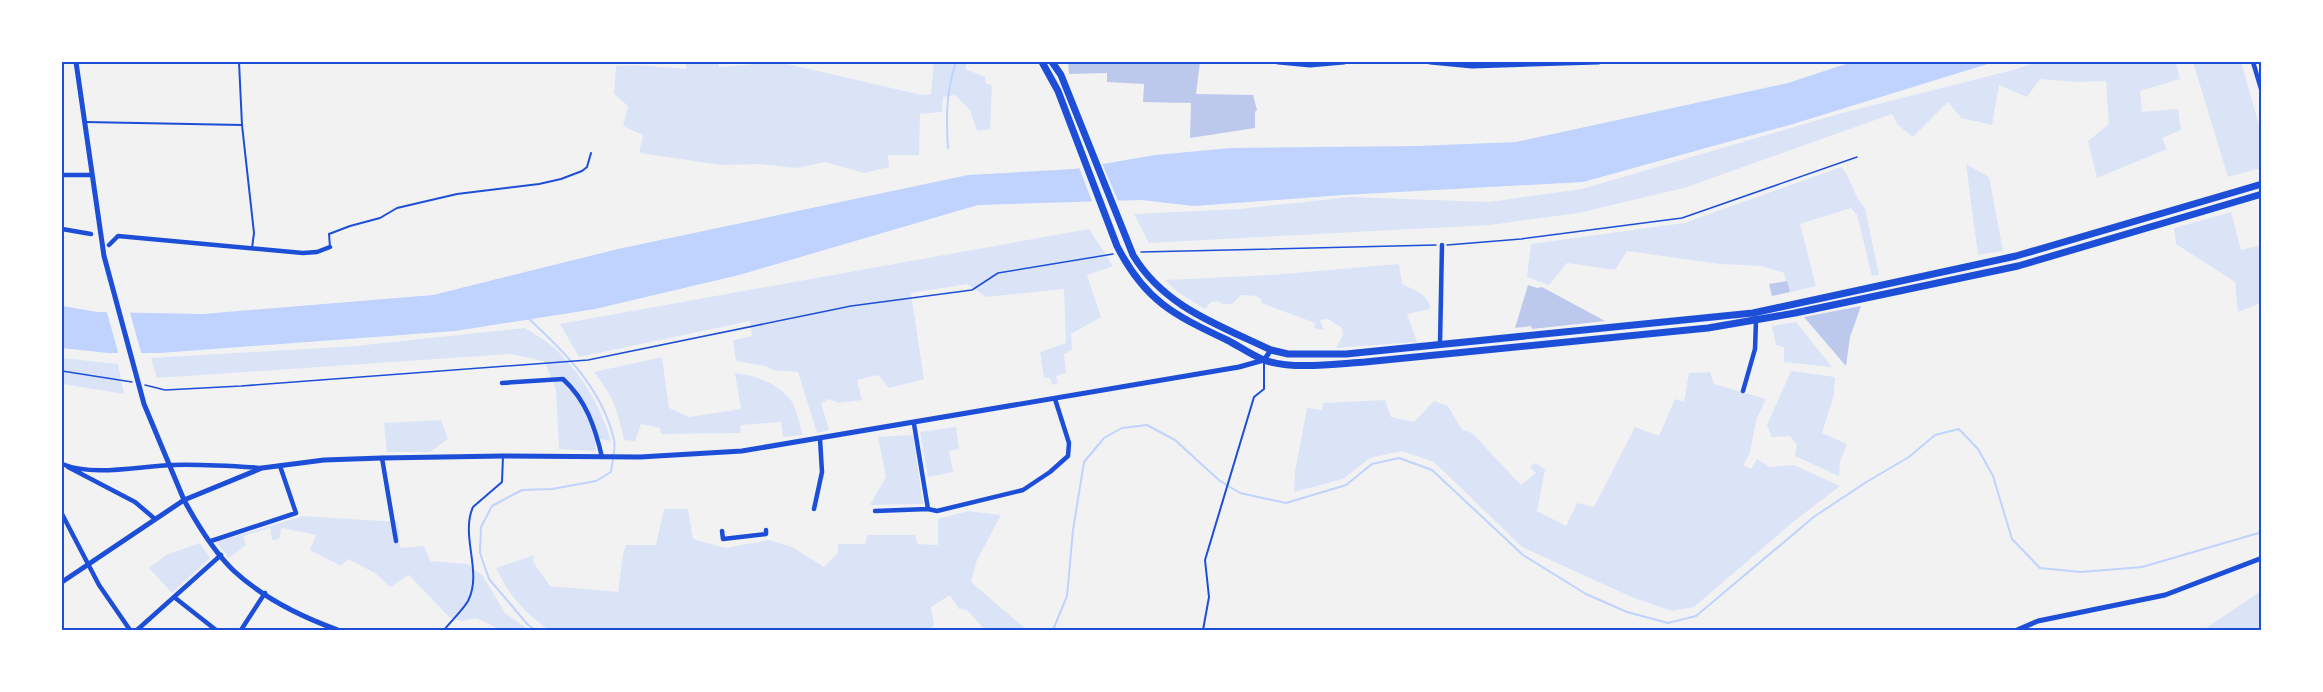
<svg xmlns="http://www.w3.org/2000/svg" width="2323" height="692" font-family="Lato,sans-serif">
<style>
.green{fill:#dbe4f7}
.water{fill:#bfd3fe}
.pier{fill:#f2f2f2}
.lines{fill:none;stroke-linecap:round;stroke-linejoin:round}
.stream{stroke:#bfd3fe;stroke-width:2}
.building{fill:#bdc9ec}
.path{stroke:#1d4ed8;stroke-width:1.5}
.service{stroke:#1d4ed8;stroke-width:2}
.minor{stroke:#1d4ed8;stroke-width:4.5}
.tertiary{stroke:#1d4ed8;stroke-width:5}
.primary{stroke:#1d4ed8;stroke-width:7}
.neatline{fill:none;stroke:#1d4ed8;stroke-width:2}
</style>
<rect width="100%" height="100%" fill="#f2f2f2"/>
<path class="green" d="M 686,62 L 718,62 L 719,67 L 779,62 L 922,95 L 931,94 L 934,62 L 963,62 L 967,63 L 965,69 L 985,77 L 986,83 L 992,86 L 990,129 L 977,131 L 970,110 L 955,95 L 943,97 L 942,112 L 920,114 L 919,155 L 888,155 L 889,167 L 864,173 L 825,162 L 796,168 L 760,164 L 721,165 L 639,153 L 643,135 L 623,126 L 628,106 L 614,94 L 616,66 L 636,65 L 686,69 Z
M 2037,62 L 2181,62 L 2176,63 L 2180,79 L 2140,91 L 2142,112 L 2178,109 L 2181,130 L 2162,138 L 2167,149 L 2097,178 L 2088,141 L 2109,124 L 2106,81 L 2076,82 L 2040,79 L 2027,97 L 1999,85 L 1992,125 L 1961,118 L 1948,102 L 1913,137 L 1898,125 L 1892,114 L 1684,188 L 1578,213 L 1490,225 L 1149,243 L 1134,214 L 1239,209 L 1350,197 L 1489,202 L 1582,189 L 1842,113 L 2013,70 Z
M 2193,62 L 2241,62 L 2261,132 L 2261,168 L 2228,177 Z
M 1966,164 L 1989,177 L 2003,251 L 1978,255 Z
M 1841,167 C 1853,180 1853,196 1865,208 L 1879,275 L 1872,276 L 1857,215 L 1851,208 L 1800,224 L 1816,286 L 1790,292 L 1784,273 L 1762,266 L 1720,264 L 1627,251 L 1615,270 L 1567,263 L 1549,285 L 1527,277 L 1531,244 L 1684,223 Z
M 2231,212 L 2241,250 L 2261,245 L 2261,303 L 2238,312 L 2235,282 L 2176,244 L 2174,228 Z
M 1089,229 L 1113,266 L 1087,275 L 1101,317 L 1071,334 L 1072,350 L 1064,354 L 1066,373 L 1056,376 L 1058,383 L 1052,385 L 1050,378 L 1044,378 L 1040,352 L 1066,343 L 1064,289 L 986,297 L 967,284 L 911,293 L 924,379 L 889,388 L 878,375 L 857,380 L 862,400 L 839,403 L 829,399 L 821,403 L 829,430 L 817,433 L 798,372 L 773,370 L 766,366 L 736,361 L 733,340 L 752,336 L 750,321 L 579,357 L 560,324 Z
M 1399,264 L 1402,284 C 1413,290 1430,294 1430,309 L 1407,314 L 1417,342 L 1336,348 L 1343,335 L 1342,328 L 1328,319 L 1320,320 L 1324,330 L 1314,328 L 1315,323 L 1261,303 L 1262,300 L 1256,296 L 1241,295 L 1232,304 L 1223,304 L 1218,301 L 1211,302 L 1205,309 L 1179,293 L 1165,280 L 1270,275 Z
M 1796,322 L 1832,367 L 1784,362 L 1784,347 L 1776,345 L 1772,326 Z
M 525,328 C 534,334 544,339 552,346 C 580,371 601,406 611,441 L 595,438 L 596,451 L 559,449 L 556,389 L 544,361 L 511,354 L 157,378 L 151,358 L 355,346 Z
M 662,357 L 669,408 L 689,417 L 741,409 L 735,373 C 755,375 776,383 790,399 C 797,408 799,424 803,435 L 783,437 L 781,422 L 740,425 L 741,433 L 661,434 L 660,428 L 641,424 L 635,441 L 624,440 C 618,410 613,397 594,372 Z
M 62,358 L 118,364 L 124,394 L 62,384 Z
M 1791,371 L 1835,377 L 1834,395 L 1822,433 L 1847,444 L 1840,462 L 1839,476 L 1795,456 L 1797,445 L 1790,436 L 1772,437 L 1767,425 Z
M 1710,372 L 1714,384 L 1766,399 L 1756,420 L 1750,453 L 1743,465 L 1751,469 L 1757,459 L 1770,467 L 1794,465 L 1840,486 L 1793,522 L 1694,607 L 1672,611 L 1634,598 L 1522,547 L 1434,462 L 1402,451 L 1370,458 L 1343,479 L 1294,492 L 1295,472 L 1307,408 L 1322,410 L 1323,403 L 1385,400 L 1391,417 L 1414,422 L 1434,401 L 1448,406 L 1462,430 L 1472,433 L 1521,485 L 1536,473 L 1530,467 L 1535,463 L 1545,469 L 1537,511 L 1566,526 L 1577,503 L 1594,507 L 1635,427 L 1659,436 L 1675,399 L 1684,402 L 1689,373 Z
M 441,420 L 448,439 L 430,452 L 387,452 L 384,423 Z
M 956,427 L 959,449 L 949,451 L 953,472 L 928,477 L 920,432 Z
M 913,435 L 923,504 L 870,505 L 886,477 L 878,437 Z
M 664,509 L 688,509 L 693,539 L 725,548 L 769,540 L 792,547 L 824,567 L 838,553 L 838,544 L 865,544 L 867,535 L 915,535 L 918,544 L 938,545 L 938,519 L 968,511 L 1001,515 L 977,560 L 971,582 L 1027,630 L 985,630 L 967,610 L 959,609 L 950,595 L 931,607 L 934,625 L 928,630 L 549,630 C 524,612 510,597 496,568 L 534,555 L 533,562 L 550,586 L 618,592 L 623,553 L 626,545 L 656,545 Z
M 303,516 L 398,522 L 400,548 L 424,546 L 430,561 L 467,564 L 483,576 L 505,613 L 529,630 L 501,630 L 476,618 L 461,621 L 449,617 L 409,575 L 390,587 L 375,573 L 348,559 L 341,566 L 310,550 L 316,535 L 282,528 L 279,539 L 272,540 L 270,528 L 243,536 L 246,545 L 229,558 L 216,542 Z
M 200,543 L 210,558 L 172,593 L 149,568 L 166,555 Z
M 2261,591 L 2261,630 L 2203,630 Z"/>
<path class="water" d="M 1852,62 L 1994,62 L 1793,124 L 1583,182 L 1343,195 L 1194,206 L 1141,200 L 978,205 L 739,275 L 595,309 L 455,331 L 160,353 L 108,353 L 62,348 L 62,306 L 97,312 L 203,314 L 433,295 L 618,249 L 968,175 L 1074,169 L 1155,155 L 1231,148 L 1417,146 L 1516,142 L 1788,83 Z"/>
<path class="pier" d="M 1101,161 L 1119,203 L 1093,204 L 1078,165 Z
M 106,309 L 129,309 L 142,356 L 119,356 Z"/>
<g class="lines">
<path class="stream" d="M 948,148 C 946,115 946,93 956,62
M 529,319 C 565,352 603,390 614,440 C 616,449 612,462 611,472 L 596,481 L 552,489 L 522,490 L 492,506 L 481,527 L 480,553 L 489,579 L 528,625 L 536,630
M 1053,630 L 1067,596 L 1073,530 L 1084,462 L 1104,438 L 1122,428 L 1147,425 L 1175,440 L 1220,481 L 1240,493 L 1286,503 L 1346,485 L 1372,464 L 1399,458 L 1432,470 L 1523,555 L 1586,594 L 1627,612 L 1668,623 L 1696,616 L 1815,516 L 1868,481 L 1909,457 L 1935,435 L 1959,429 L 1978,449 L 1993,476 L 2012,539 L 2040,568 L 2081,572 L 2142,567 L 2262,532"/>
</g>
<path class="building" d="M 1068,62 L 1200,62 L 1196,94 L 1253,95 L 1257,110 L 1255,112 L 1255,128 L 1190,138 L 1191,103 L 1143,102 L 1144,84 L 1107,82 L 1107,73 L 1069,74 Z
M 1787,281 L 1790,292 L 1772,296 L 1769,284 Z
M 1528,285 L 1537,288 L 1542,287 L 1605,321 L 1532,329 L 1531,326 L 1515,328 Z
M 1861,306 L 1850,337 L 1846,366 L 1804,317 Z"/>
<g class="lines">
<path class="path" d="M 1447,245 L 1521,239 L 1682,218 L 1857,157
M 1141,252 L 1436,245
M 62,371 L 132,382
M 145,385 L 165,390 L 241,386 L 588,360 L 851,306 L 972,290 L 998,273 L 1113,254"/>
<path class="service" d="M 239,62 L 242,125 L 254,233 L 252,248
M 85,122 L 242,125
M 330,247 L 329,234 L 350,226 L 380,218 L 397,208 L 457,194 L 539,184 L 561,179 L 582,171 L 587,167 L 591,153
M 444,630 C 451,621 462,611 468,601 C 483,572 460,536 473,507 L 502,482 L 503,456
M 1203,630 L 1209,597 L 1205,560 L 1254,397 L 1264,389 L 1264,361"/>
<path class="minor" d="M 2253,62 L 2262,92
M 62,175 L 91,175
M 62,229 L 91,234
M 109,245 L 118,236 L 303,253 L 317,252 L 330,247
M 1440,344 L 1442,245
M 502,383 L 563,379 C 586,400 595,427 602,457
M 1743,391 L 1755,349 L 1756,321
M 914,424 L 928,509 L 937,511 L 1023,490 L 1050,472 L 1068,456 L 1069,443 L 1055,399
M 382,458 L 396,541
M 62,464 C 94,477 139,466 173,465 C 203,464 232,466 262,468
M 68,467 L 135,502 L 155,519
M 814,509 L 822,472 L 820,439
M 875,511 L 928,509
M 62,514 L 99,585 L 130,630
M 722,531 L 723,539 L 766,534 L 766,530
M 211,541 L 296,513 L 280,466
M 174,597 L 216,630
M 137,630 L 221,555
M 241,630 L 265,593"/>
<path class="tertiary" d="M 76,62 L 104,256 L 144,404 L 184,500 C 196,522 216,554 234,571 C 262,597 302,617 338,630
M 1278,62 L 1310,65 L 1344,62
M 1430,62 L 1472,66 L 1599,62
M 62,582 L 184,500 L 262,468 L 324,460 L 382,458 L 503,456 L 640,457 L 742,451 L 1239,367 L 1264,360 L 1271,350
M 2017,630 L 2038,621 L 2165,595 L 2262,558"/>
<path class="primary" d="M 1042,62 L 1058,91 L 1117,246 C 1145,301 1174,315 1227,340 C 1239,346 1251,355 1264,360 C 1292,370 1335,364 1365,362 L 1708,328 L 1795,313 L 2018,266 L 2262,194
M 1052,62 L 1061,75 L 1133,255 C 1164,307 1219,325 1271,350 L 1288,354 L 1346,354 L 1753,313 L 2016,256 L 2262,184"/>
</g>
<rect width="2323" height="692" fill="none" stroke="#ffffff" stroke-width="126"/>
<rect x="63" y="63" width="2197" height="566" class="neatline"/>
</svg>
